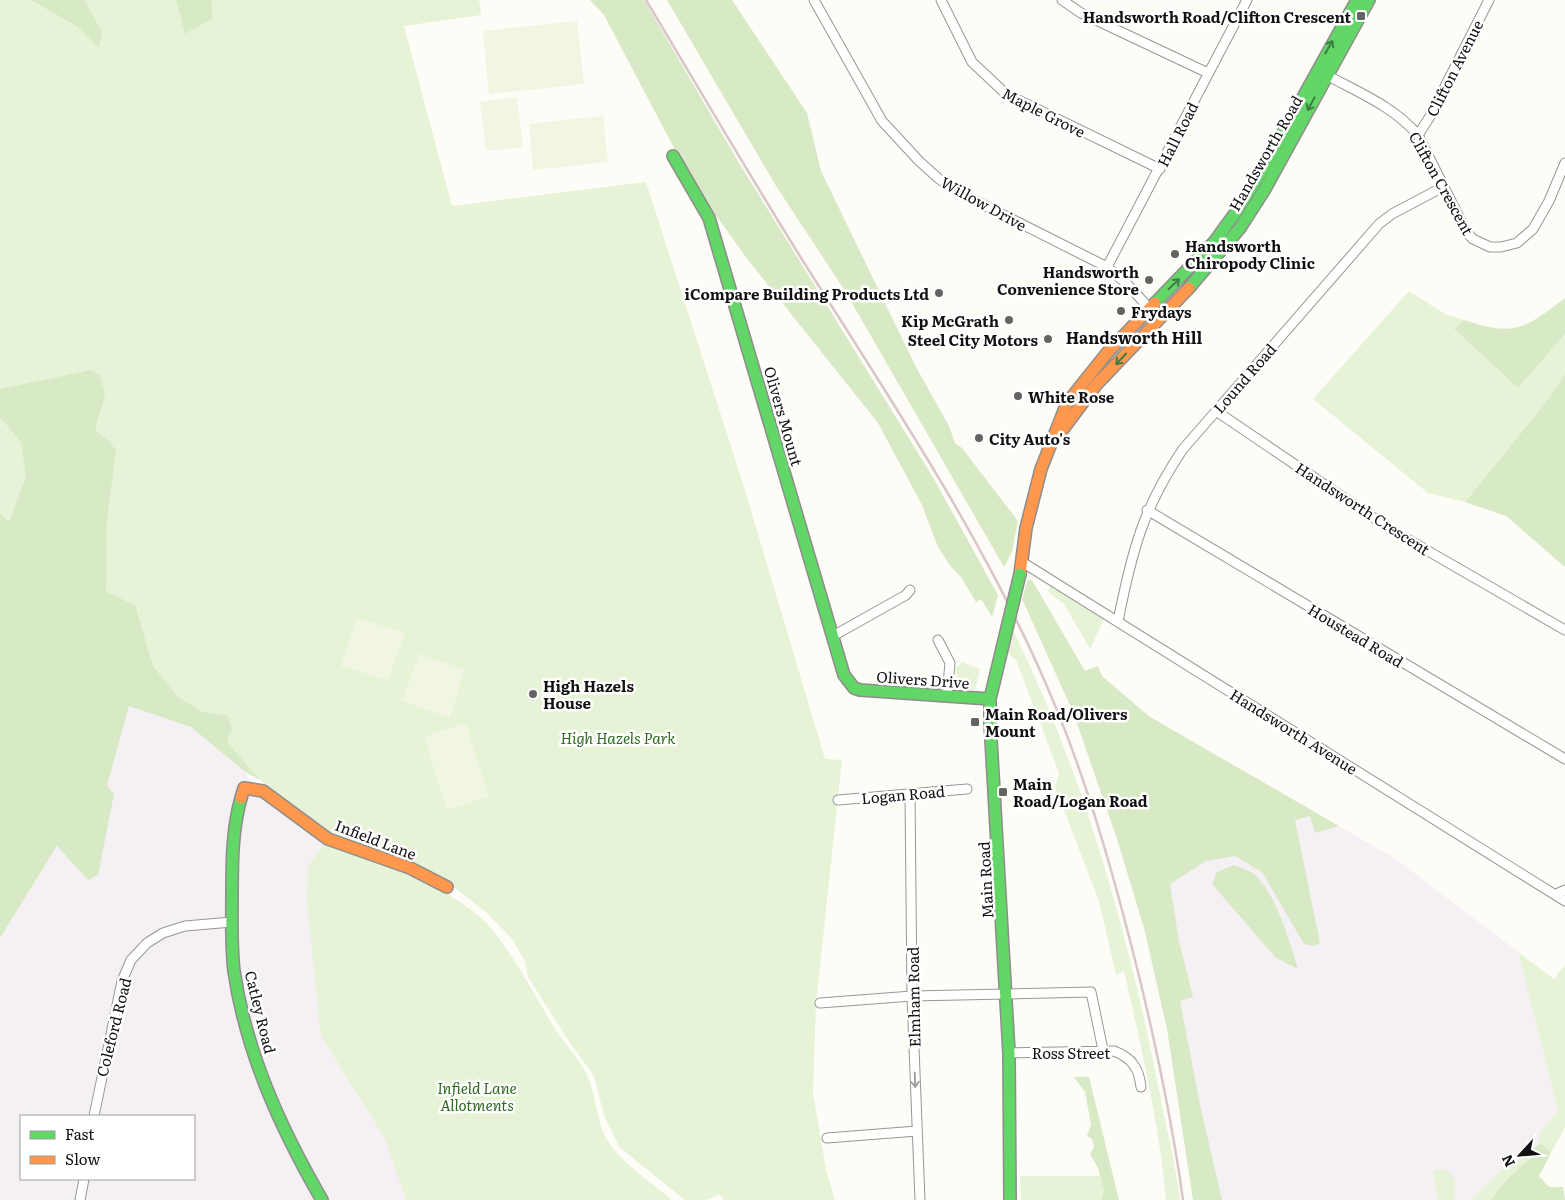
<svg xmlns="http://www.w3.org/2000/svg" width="1565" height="1200" font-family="Literata,serif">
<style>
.industrial{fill:#f5f0f3;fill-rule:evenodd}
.green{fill:#e7f3d7}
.forest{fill:#d8eac5}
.pitch{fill:#f0f6e1}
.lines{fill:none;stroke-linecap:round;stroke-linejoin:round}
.street-casing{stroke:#979795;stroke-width:11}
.fast-casing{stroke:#8e8d8b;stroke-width:14}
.slow-casing{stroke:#8e8d8b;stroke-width:14}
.street{stroke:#fffffe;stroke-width:9}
.fast{stroke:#63d668;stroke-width:11}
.slow{stroke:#ff974d;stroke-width:11}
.rail{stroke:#d9c6c7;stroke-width:2.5}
.fast-bridge-casing{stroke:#8e8d8b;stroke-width:14;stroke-linecap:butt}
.fast-bridge{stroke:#63d668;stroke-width:11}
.oneway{stroke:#3e7d41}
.oneway2{stroke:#a0a09f}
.poi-dot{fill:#646362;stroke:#fff;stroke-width:2}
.labels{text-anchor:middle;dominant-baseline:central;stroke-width:5;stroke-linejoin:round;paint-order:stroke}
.poi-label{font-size:15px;font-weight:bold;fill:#111;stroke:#fff;text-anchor:start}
.street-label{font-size:15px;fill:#111;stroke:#fff}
.park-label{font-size:15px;font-style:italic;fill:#2f6b1f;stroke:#fff}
.neighbourhood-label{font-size:16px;font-weight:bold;fill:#111;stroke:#fff}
</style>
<rect width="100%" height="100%" fill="#fdfcf7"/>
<path class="industrial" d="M 129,705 L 191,727 L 244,771 L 261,797 L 326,842 L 321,1036 L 385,1139 L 406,1200 L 0,1200 L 0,938 L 58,845 L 88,880 L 107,786 ZM 21,1116 L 194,1116 L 194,1179 L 21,1179 Z
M 1113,715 L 1150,717 L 1396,859 L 1518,952 L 1558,1111 L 1540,1132 L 1538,1145 L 1477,1200 L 1214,1200 Z"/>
<path class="green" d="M 0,0 L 479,0 L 481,15 L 404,26 L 452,206 L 646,182 L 744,487 L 825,759 L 842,760 L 816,1004 L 813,1093 L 826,1170 L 835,1200 L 724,1200 L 719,1194 L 707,1200 L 685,1200 L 619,1147 L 604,1115 L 594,1076 L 568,1040 L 528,977 L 525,961 L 512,939 L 487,913 L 446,881 L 331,834 L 260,780 L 226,742 L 0,567 Z
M 1409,291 L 1445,314 L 1464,320 L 1454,329 L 1518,388 L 1565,334 L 1565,374 L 1546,402 L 1465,502 L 1428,493 L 1313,399 Z
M 1052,579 L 1105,617 L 1090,649 L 1064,604 L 1048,592 Z
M 1013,630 C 1083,773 1127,929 1158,1085 C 1165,1123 1175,1161 1180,1200 L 1166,1200 C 1159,1123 1141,1046 1124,971 L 1116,975 L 1099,901 L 1055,787 L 1059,773 L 1016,660 L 1008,653 Z
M 962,662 L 980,669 L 975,690 L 963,688 L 955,669 Z
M 326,842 C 380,862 434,879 479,916 C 505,938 536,998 555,1029 C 564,1043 576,1055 584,1069 C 596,1089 595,1113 604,1134 C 614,1158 652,1183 672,1200 L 406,1200 L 385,1139 L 321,1036 L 307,903 L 308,866 Z
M 1518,952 L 1554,979 L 1565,965 L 1565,1127 L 1551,1153 L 1542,1144 L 1538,1145 L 1540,1132 L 1558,1111 Z
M 1532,1150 L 1532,1157 L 1508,1178 L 1491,1200 L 1471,1200 L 1501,1170 L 1516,1163 Z
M 1443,1169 L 1448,1171 L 1455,1180 L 1454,1200 L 1438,1200 L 1433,1171 Z
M 1020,1176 L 1100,1176 L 1104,1191 L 1101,1197 L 1102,1200 L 1021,1200 Z"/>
<path class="forest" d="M 31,0 L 84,0 L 102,32 L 99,48 L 78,27 Z
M 176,0 L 211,0 L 213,18 L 185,34 Z
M 590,0 L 644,0 L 738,161 L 934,479 L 998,595 L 992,617 L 981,599 L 976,602 L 961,577 L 951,567 L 938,547 L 922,505 L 878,423 L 748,260 L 692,182 L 604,15 Z
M 667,0 L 732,0 L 807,113 L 821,171 L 916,367 L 949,426 L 955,443 L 962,448 L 1018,521 L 1012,552 L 1004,567 L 845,291 L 776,186 Z
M 1565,298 L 1565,334 L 1518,388 L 1454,329 L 1464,320 C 1514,337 1525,329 1565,298 Z
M 91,370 L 100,376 L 105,394 L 95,430 L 110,442 L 116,451 L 107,519 L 106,592 L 135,605 L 153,666 L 177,696 L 202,712 L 227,715 L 232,729 L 227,742 L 260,780 L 244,771 L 191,727 L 129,706 L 107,786 L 114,794 L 98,875 L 88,880 L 57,846 L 0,938 L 0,513 L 9,522 L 26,477 L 21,442 L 0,417 L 0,389 Z
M 1565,374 L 1565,567 L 1506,516 L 1465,502 L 1546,402 Z
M 1028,579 L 1032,580 L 1085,671 L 1098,666 L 1102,676 L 1150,717 L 1339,826 L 1315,833 L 1310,816 L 1295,820 L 1320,943 L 1314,946 L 1304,944 L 1262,872 L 1235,856 L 1206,861 L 1170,884 L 1179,941 L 1193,997 L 1180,1001 L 1200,1105 L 1222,1200 L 1193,1200 L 1167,1029 L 1144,928 L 1117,839 L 1073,712 L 1022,599 Z
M 1234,865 C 1239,867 1246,869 1251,872 C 1275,888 1290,943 1298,969 L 1276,958 L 1212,884 L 1217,872 Z
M 1074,1077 L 1089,1077 L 1119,1200 L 1102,1200 L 1101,1197 L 1104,1191 L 1098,1168 L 1090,1154 L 1094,1147 L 1092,1139 L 1087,1136 L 1091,1124 L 1085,1092 Z
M 1542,1144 L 1551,1153 L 1539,1176 L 1549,1187 L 1563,1187 L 1565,1200 L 1491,1200 L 1508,1178 L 1532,1157 L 1532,1150 L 1538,1145 Z"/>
<path class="pitch" d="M 577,21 L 584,84 L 489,94 L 483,31 Z
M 517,97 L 523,147 L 486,151 L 480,102 Z
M 603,116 L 608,162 L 533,170 L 529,124 Z
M 357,618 L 405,632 L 388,680 L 341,666 Z
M 419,654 L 465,669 L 450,718 L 402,701 Z
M 466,723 L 489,796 L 447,810 L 424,737 Z"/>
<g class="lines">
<g class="street-casing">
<path id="street" d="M 814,0 L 882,121 L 919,161 L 939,179 L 962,194 L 1107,267 L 1128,285 L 1159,319
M 941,0 L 972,62 L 1006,94 L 1160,169
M 1062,0 L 1081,13 L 1208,73
M 1323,73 C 1357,92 1392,105 1418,135 L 1467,233 L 1473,239 L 1490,247 L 1501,247 L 1517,243 L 1533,229 L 1549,201 L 1565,163
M 1418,135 L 1429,118 L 1489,0
M 1107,267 L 1247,0
M 1216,411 L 1390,529 L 1565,630
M 1147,510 L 1565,759
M 1022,562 L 1565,901
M 1118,621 C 1132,551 1143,508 1183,449 L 1379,224 L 1392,214 L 1443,187
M 833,636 L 906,595 L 910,590
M 938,640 L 950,663 L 947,695
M 910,793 L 912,996 L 920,1200
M 838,800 L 967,789
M 1556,894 L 1565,890
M 820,1003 L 912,996 L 1091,992 L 1103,1050
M 1009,1053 L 1114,1051 C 1132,1058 1139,1068 1141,1087
M 94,1116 L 122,981 L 131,960 L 147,943 L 163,933 L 185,926 L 232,922
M 827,1138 L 917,1131
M 80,1200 L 84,1179"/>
</g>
<g class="fast-casing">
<path id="fast" d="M 673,156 L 709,218 L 844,675 L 854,688 L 860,690 L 990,699
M 1189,288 L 1240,228 L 1265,189 L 1369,0
M 1155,303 L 1215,241 L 1238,209 L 1262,171 L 1357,0
M 1007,628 L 990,699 L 990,722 L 1009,1053 L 1010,1200
M 241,798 C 232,830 232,863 232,896 C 232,921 231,946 234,971 C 246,1053 281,1129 322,1200"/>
</g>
<g class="slow-casing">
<path id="slow" d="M 1057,437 L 1096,385 L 1189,288
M 1020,574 L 1026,528 L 1041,469 L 1067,403 L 1107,353 L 1155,303
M 241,798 L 244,788 L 263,791 L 328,839 L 410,868 L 447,887"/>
</g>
<use href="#street" class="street"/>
<use href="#fast" class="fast"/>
<use href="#slow" class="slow"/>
<path class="rail" d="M 646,0 C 700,90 752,180 808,269 C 898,411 993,553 1057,710 C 1093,799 1118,891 1141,984 C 1158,1055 1173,1127 1183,1200"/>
<g class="fast-bridge-casing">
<path id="fast-bridge" d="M 1007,628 L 1020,574"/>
</g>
<use href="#fast-bridge" class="fast-bridge"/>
</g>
<defs><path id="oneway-shaft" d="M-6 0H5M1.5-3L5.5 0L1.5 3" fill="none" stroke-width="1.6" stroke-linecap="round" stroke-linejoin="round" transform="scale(1.25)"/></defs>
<g class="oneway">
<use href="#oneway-shaft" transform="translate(1329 47) rotate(-60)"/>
<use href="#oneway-shaft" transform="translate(1311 104) rotate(118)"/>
<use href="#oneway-shaft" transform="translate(1174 284) rotate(-43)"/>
<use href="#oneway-shaft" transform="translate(1121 359) rotate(133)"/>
</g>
<use class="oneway2" href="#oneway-shaft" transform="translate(915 1080) rotate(88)"/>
<g class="poi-dot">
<rect x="1356" y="11" width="10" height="10" rx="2.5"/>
<circle cx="1175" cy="254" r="5"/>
<circle cx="1149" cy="280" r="5"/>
<circle cx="939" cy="293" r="5"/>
<circle cx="1121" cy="311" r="5"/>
<circle cx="1009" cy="320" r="5"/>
<circle cx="1048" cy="339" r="5"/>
<circle cx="1018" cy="396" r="5"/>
<circle cx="979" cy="438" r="5"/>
<circle cx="533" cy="694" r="5"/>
<rect x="970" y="717" width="10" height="10" rx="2.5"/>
<rect x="998" y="787" width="10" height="10" rx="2.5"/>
</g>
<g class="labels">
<g class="poi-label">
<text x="1351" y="16" text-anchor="end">Handsworth Road/Clifton Crescent</text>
<text x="1185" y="245">Handsworth<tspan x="1185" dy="17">Chiropody Clinic</tspan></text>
<text x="1139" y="271" text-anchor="end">Handsworth<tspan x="1139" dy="17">Convenience Store</tspan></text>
<text x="929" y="293" text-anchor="end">iCompare Building Products Ltd</text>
<text x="1131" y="311">Frydays</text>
<text x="999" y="320" text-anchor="end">Kip McGrath</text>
<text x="1038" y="339" text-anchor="end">Steel City Motors</text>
<text x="1028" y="396">White Rose</text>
<text x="989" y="438">City Auto's</text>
<text x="543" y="685">High Hazels<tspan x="543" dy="17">House</tspan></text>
<text x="985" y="713">Main Road/Olivers<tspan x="985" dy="17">Mount</tspan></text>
<text x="1013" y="783">Main<tspan x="1013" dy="17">Road/Logan Road</tspan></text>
</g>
<g class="street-label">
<text transform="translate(1454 68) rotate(-63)">Clifton Avenue</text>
<text transform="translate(1044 112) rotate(27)">Maple Grove</text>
<text transform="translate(1177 134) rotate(-63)">Hall Road</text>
<text transform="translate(1265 153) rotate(-60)">Handsworth Road</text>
<text transform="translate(1442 183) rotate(61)">Clifton Crescent</text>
<text transform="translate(984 203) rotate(29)">Willow Drive</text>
<text transform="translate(1244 378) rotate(-49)">Lound Road</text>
<text transform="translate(784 416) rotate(74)">Olivers Mount</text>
<text transform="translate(1363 508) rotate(33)">Handsworth Crescent</text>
<text transform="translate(1356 635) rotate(31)">Houstead Road</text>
<text transform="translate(923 679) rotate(4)">Olivers Drive</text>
<text transform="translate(1294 731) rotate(32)">Handsworth Avenue</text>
<text transform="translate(903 794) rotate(-5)">Logan Road</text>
<text transform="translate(376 839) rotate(21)">Infield Lane</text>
<text transform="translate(985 880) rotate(-93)">Main Road</text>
<text transform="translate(913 997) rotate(-91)">Elmham Road</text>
<text transform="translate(261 1012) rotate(76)">Catley Road</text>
<text transform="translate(113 1027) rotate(-76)">Coleford Road</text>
<text x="1071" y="1052">Ross Street</text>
</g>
<g class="park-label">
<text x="618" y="737">High Hazels Park</text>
<text x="477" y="1087">Infield Lane<tspan x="477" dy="17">Allotments</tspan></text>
</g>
<g class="neighbourhood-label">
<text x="1134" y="337">Handsworth Hill</text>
</g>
</g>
<rect x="20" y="1115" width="175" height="65" fill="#ffffff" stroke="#a0a0a0"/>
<rect x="30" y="1131" width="25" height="8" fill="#63d668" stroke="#a0a0a0"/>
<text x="65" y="1140" font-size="15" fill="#111111">Fast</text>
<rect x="30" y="1156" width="25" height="8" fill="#ff974d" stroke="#a0a0a0"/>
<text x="65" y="1165" font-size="15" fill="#111111">Slow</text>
<g transform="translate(1520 1155) rotate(244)" stroke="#ffffff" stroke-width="4" paint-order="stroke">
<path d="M0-4L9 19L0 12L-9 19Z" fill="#111111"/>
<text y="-8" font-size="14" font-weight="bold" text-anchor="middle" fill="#111111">N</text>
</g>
</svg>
